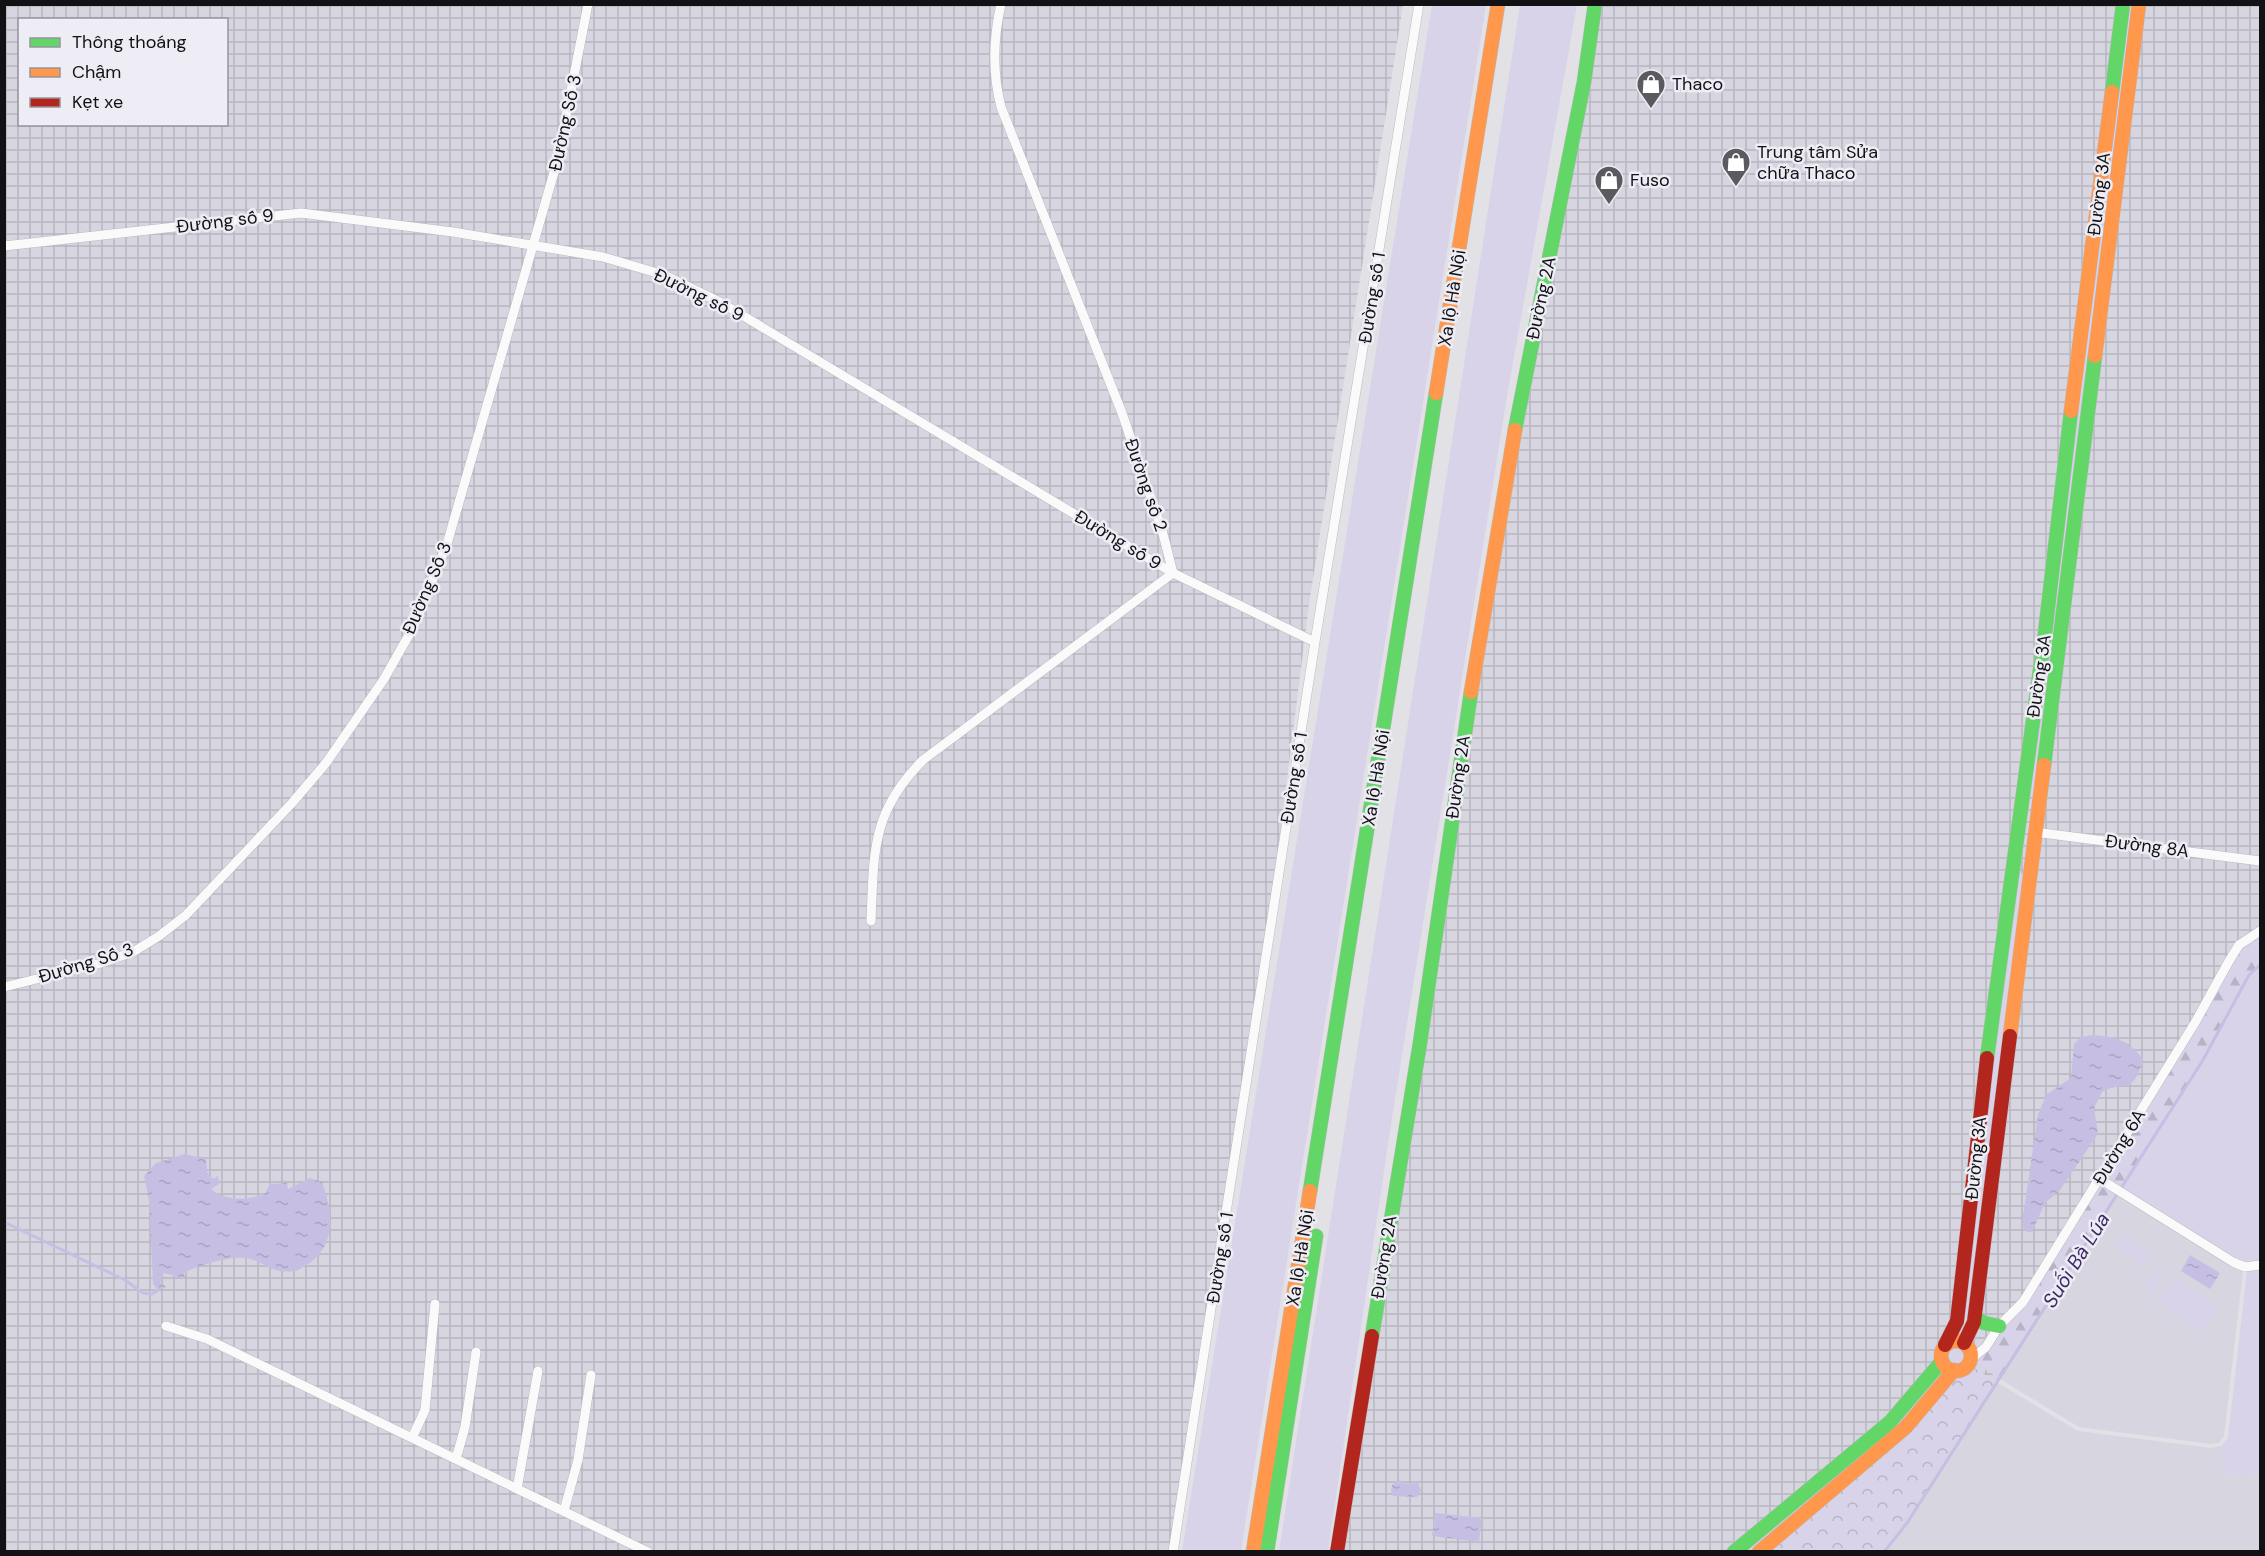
<svg xmlns="http://www.w3.org/2000/svg" width="2265" height="1556" font-family="'DM Sans',sans-serif">
<style>
.built{fill:#d7d5e0}
.industrial{fill:url(#industrial-grid);fill-rule:evenodd}
.green{fill:#d8d3e9}
.forest{fill:url(#forest-firs)}
.park{fill:url(#park-crowns)}
.water{fill:url(#water-ripples)}
.lines{fill:none;stroke-linecap:round;stroke-linejoin:round}
.stream{stroke:#c7bfe3;stroke-width:3}
.street-casing{stroke:#bcbbbf;stroke-width:10}
.fast-casing{stroke:#bcbbbf;stroke-width:15}
.slow-casing{stroke:#bcbbbf;stroke-width:15}
.jam-casing{stroke:#bcbbbf;stroke-width:15}
.street{stroke:#fbfafb;stroke-width:9}
.fast{stroke:#63d668;stroke-width:14}
.slow{stroke:#ff974d;stroke-width:14}
.jam{stroke:#b3261e;stroke-width:14}
.labels{text-anchor:middle;dominant-baseline:central;stroke-width:5;stroke-linejoin:round;paint-order:stroke}
.poi-label{font-size:18px;fill:#121215;stroke:#eeecf5;text-anchor:start}
.street-label{font-size:18px;fill:#121215;stroke:#eeecf5}
.water-label{font-size:20px;font-style:italic;fill:#3c2a65;stroke:#eeecf5}
</style>
<defs>
<pattern id="industrial-grid" width="8" height="8" patternUnits="userSpaceOnUse" patternTransform="scale(1.5)"><rect width="8" height="8" fill="#d7d5e0"/><path d="M0 4h8M4 0v8" fill="none" stroke="#b8b6bf"/></pattern>
<pattern id="forest-firs" width="22" height="20" patternUnits="userSpaceOnUse" patternTransform="scale(1.5)"><rect width="22" height="20" fill="#d8d3e9"/><path d="M5 1l3.5 6h-7zM16 11l3.5 6h-7z" fill="#b8b4c7"/></pattern>
<pattern id="park-crowns" width="20" height="18" patternUnits="userSpaceOnUse" patternTransform="scale(1.5)"><rect width="20" height="18" fill="#d8d3e9"/><path d="M2 6a3 3 0 1 1 6 0M12 15a3 3 0 1 1 6 0" fill="none" stroke="#b8b4c7"/></pattern>
<pattern id="water-ripples" width="26" height="14" patternUnits="userSpaceOnUse" patternTransform="scale(1.5)"><rect width="26" height="14" fill="#c7bfe3"/><path d="M2 4q2-2 4 0t4 0M15 11q2-2 4 0t4 0" fill="none" stroke="#aaa3c2"/></pattern>
</defs>
<rect width="100%" height="100%" fill="#e2e1e6"/>
<path class="built" d="M 2118,1195 L 2243,1269 L 2224,1436 L 2219,1443 L 2211,1444 L 2079,1427 L 2000,1379 Z
M 1998,1383 L 2078,1431 L 2211,1448 L 2221,1446 L 2225,1476 L 2260,1474 L 2260,1551 L 1884,1552 L 1907,1523 Z"/>
<path class="industrial" d="M 5,5 L 1403,5 L 1309,604 L 1269,923 L 1170,1551 L 5,1552 ZM 20,20 L 226,20 L 226,124 L 20,124 Z
M 1600,5 L 2260,5 L 2260,965 L 2249,975 L 2105,1215 L 1998,1383 L 1973,1367 L 1964,1374 L 1957,1376 L 1767,1551 L 1342,1552 L 1476,677 Z"/>
<path class="green" d="M 1432,5 L 1486,5 L 1241,1551 L 1182,1551 Z
M 1520,5 L 1577,5 L 1507,396 L 1389,1137 L 1328,1551 L 1279,1551 Z
M 2129,5 L 2134,5 L 2034,796 L 2028,796 Z
M 2018,873 L 2024,874 L 1969,1321 L 1961,1336 L 1955,1335 Z
M 2260,965 L 2260,1474 L 2225,1476 L 2221,1446 L 2228,1438 L 2247,1270 L 2239,1262 L 2121,1189 L 2203,1060 L 2249,975 Z
M 2125,1233 L 2152,1252 L 2142,1266 L 2115,1247 Z
M 2156,1267 L 2165,1272 L 2152,1293 L 2143,1287 Z
M 2174,1277 L 2220,1307 L 2203,1332 L 2157,1302 Z
M1946 1356a10 10 0 1 1 20 0a10 10 0 1 1-20 0Z
M 1942,1370 L 1945,1373 L 1878,1446 L 1750,1551 L 1743,1552 L 1894,1425 Z"/>
<path class="forest" d="M 2260,935 L 2260,965 L 2249,975 L 2203,1060 L 2000,1379 L 1975,1363 L 1974,1348 L 2013,1319 L 2025,1304 L 2242,947 Z"/>
<path class="park" d="M 1973,1367 L 1998,1383 L 1907,1523 L 1884,1551 L 1767,1552 L 1957,1376 L 1964,1374 Z"/>
<path class="water" d="M 2092,1035 C 2113,1036 2131,1040 2143,1060 C 2133,1096 2124,1080 2102,1092 L 2094,1108 L 2098,1134 L 2060,1190 L 2045,1203 L 2032,1232 L 2027,1232 L 2022,1226 L 2023,1216 L 2038,1114 L 2047,1094 L 2071,1078 L 2074,1044 L 2081,1037 Z
M 185,1154 L 206,1159 L 207,1172 L 213,1179 L 218,1176 L 219,1184 L 211,1189 C 227,1202 246,1199 264,1195 L 270,1184 L 287,1183 L 288,1189 L 310,1178 L 322,1182 C 332,1209 337,1242 311,1262 C 306,1265 300,1270 295,1271 C 275,1274 268,1265 251,1259 C 236,1254 198,1265 184,1273 L 185,1279 L 164,1273 L 160,1282 L 166,1287 L 158,1290 L 153,1284 L 149,1200 L 144,1176 L 156,1163 Z
M 2190,1255 L 2220,1273 L 2210,1289 L 2181,1271 Z
M 1399,1480 L 1408,1484 L 1418,1483 L 1421,1490 L 1417,1497 L 1393,1496 L 1391,1492 L 1392,1485 Z
M 1435,1513 L 1482,1518 L 1479,1542 L 1432,1536 Z"/>
<g class="lines">
<path class="stream" d="M 4,1222 L 125,1280 L 143,1293 L 152,1294 L 158,1290
M 1884,1552 L 1907,1523 L 2203,1060 L 2249,975 L 2260,965"/>
<g class="street-casing">
<path id="street" d="M 4,246 L 301,213 L 453,232 L 603,257 L 664,275 L 720,302 L 1173,573 L 1315,642
M 2034,832 L 2260,861
M 871,921 C 874,852 871,812 923,760 L 1173,573 L 1162,530 L 1122,413 L 1001,107 C 992,72 993,39 1001,4
M 4,987 L 101,963 L 133,952 L 159,936 L 186,915 L 292,803 L 326,763 L 384,679 L 414,626 L 447,544 L 557,162 L 588,4
M 2100,1179 L 2233,1262 L 2245,1267 L 2260,1265
M 166,1326 L 207,1339 L 648,1552
M 1971,1359 L 1986,1347 L 1999,1326 L 2023,1302 L 2196,1021 L 2229,961 L 2239,945 L 2260,931
M 412,1438 L 425,1410 L 435,1304
M 456,1459 L 465,1427 L 476,1352
M 517,1489 L 538,1371
M 564,1511 L 578,1460 L 591,1375
M 1173,1552 L 1315,642 L 1419,4"/>
</g>
<g class="fast-casing">
<path id="fast" d="M 2112,92 L 2123,4
M 1515,430 L 1584,82 L 1595,4
M 2044,765 L 2095,356
M 1987,1058 L 2045,633 L 2071,411
M 1310,1191 L 1436,393
M 1975,1317 L 1984,1323 L 1999,1326
M 1372,1336 L 1420,1043 L 1471,692
M 1267,1552 L 1316,1236
M 1734,1552 L 1890,1422 L 1942,1361"/>
</g>
<g class="slow-casing">
<path id="slow" d="M 2095,356 L 2139,4
M 1436,393 L 1498,4
M 2071,411 L 2112,92
M 1471,692 L 1515,430
M 2010,1036 L 2044,765
M1941 1356a15 15 0 1 1 30 0a15 15 0 1 1-30 0Z
M 1253,1552 L 1310,1191
M 1759,1552 L 1906,1427 L 1954,1370"/>
</g>
<g class="jam-casing">
<path id="jam" d="M 1964,1343 L 1974,1322 L 2010,1036
M 1945,1345 L 1957,1321 L 1987,1058
M 1337,1552 L 1372,1336"/>
</g>
<use href="#street" class="street"/>
<use href="#fast" class="fast"/>
<use href="#slow" class="slow"/>
<use href="#jam" class="jam"/>
</g>
<defs>
<g id="shop-pin" transform="scale(1.5)"><path d="M0 17L-7.5 6A9.5 9.5 0 1 1 7.5 6Z" fill="#5b5a5e" stroke="#eeecf5"/><path d="M-5-2.5h2.3a2.7 3.5 0 0 1 5.4 0H5L5.5 6h-11ZM-1.5-2.5h3a1.5 2.3 0 0 0-3 0Z" fill="#fff"/></g>
</defs>
<g fill-rule="evenodd">
<use href="#shop-pin" x="1651" y="84"/>
<use href="#shop-pin" x="1736" y="162"/>
<use href="#shop-pin" x="1609" y="180"/>
</g>
<g class="labels">
<g class="poi-label">
<text x="1672" y="84">Thaco</text>
<text x="1757" y="152">Trung tâm Sửa<tspan x="1757" dy="21">chữa Thaco</tspan></text>
<text x="1630" y="180">Fuso</text>
</g>
<g class="street-label">
<text transform="translate(565 123) rotate(-78)">Đường Số 3</text>
<text transform="translate(2099 194) rotate(-83)">Đường 3A</text>
<text transform="translate(225 221) rotate(-7)">Đường số 9</text>
<text transform="translate(699 295) rotate(26)">Đường số 9</text>
<text transform="translate(1372 298) rotate(-81)">Đường số 1</text>
<text transform="translate(1452 298) rotate(-81)">Xa lộ Hà Nội</text>
<text transform="translate(1541 298) rotate(-78)">Đường 2A</text>
<text transform="translate(1146 485) rotate(71)">Đường số 2</text>
<text transform="translate(1118 540) rotate(31)">Đường số 9</text>
<text transform="translate(427 588) rotate(-67)">Đường Số 3</text>
<text transform="translate(2039 676) rotate(-82)">Đường 3A</text>
<text transform="translate(1458 777) rotate(-82)">Đường 2A</text>
<text transform="translate(1294 778) rotate(-81)">Đường số 1</text>
<text transform="translate(1376 778) rotate(-81)">Xa lộ Hà Nội</text>
<text transform="translate(2147 846) rotate(7)">Đường 8A</text>
<text transform="translate(86 963) rotate(-17)">Đường Số 3</text>
<text transform="translate(2119 1147) rotate(-59)">Đường 6A</text>
<text transform="translate(1976 1158) rotate(-84)">Đường 3A</text>
<text transform="translate(1384 1257) rotate(-81)">Đường 2A</text>
<text transform="translate(1220 1258) rotate(-81)">Đường số 1</text>
<text transform="translate(1300 1258) rotate(-81)">Xa lộ Hà Nội</text>
</g>
<g class="water-label">
<text transform="translate(2076 1260) rotate(-58)">Suối Bà Lúa</text>
</g>
</g>
<rect width="2265" height="1556" fill="none" stroke="#121215" stroke-width="12"/>
<rect x="18" y="18" width="210" height="108" fill="#eeecf5" stroke="#96959b" stroke-width="1.5"/>
<rect x="30" y="38" width="30" height="9" fill="#63d668" stroke="#96959b" stroke-width="1.5"/>
<text x="72" y="48" font-size="18" fill="#121215">Thông thoáng</text>
<rect x="30" y="68" width="30" height="9" fill="#ff974d" stroke="#96959b" stroke-width="1.5"/>
<text x="72" y="78" font-size="18" fill="#121215">Chậm</text>
<rect x="30" y="98" width="30" height="9" fill="#b3261e" stroke="#96959b" stroke-width="1.5"/>
<text x="72" y="108" font-size="18" fill="#121215">Kẹt xe</text>
</svg>
